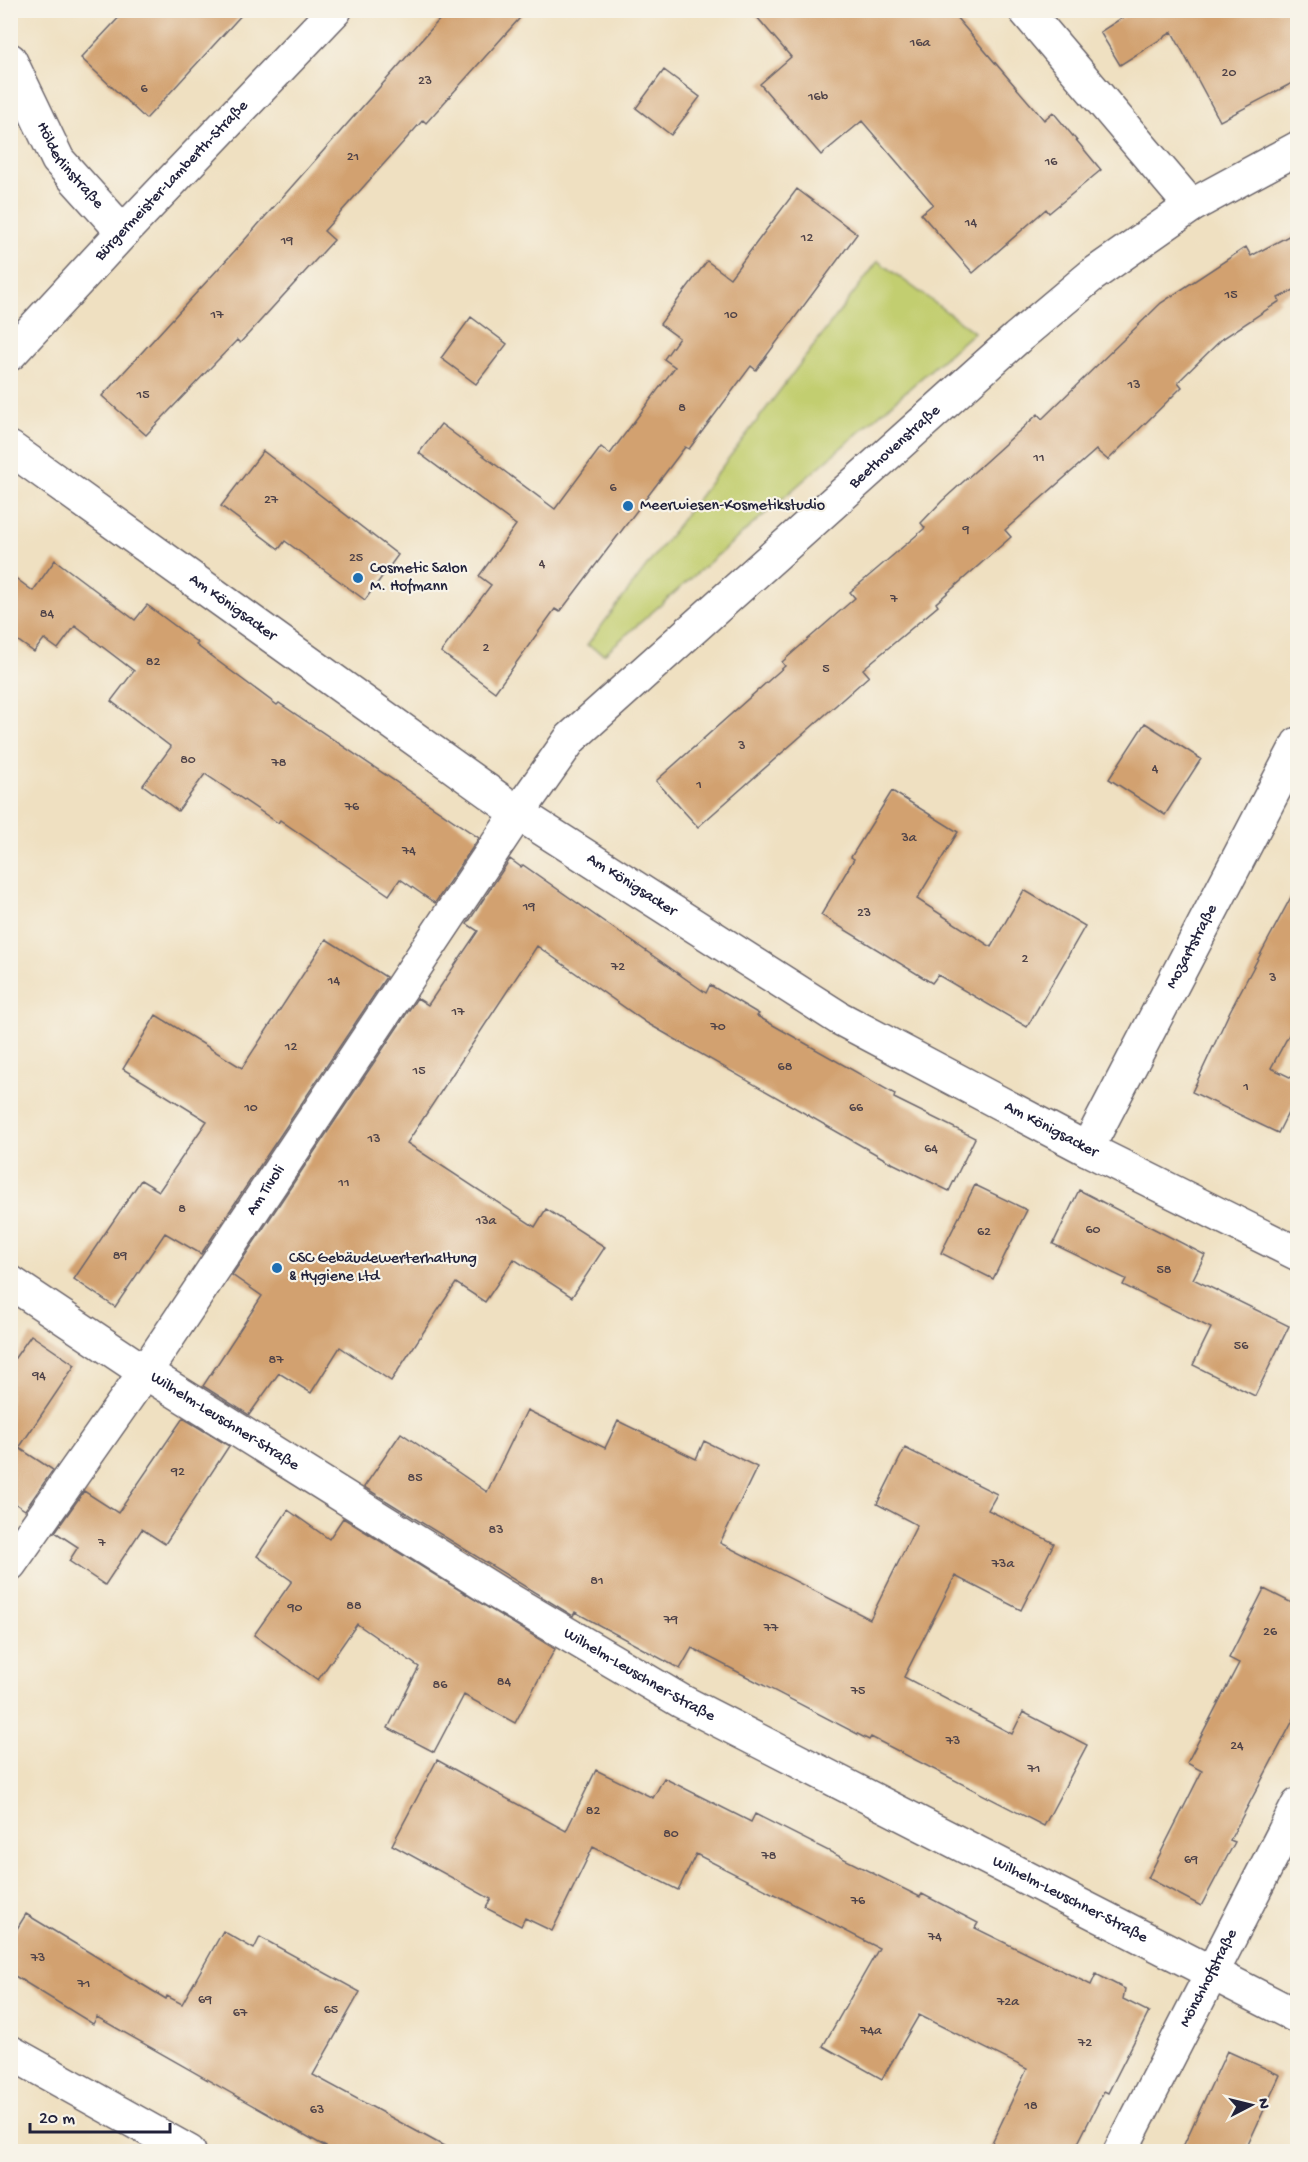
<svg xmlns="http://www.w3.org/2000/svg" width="1308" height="2162" font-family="'Gochi Hand',sans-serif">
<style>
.green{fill:#c2ce70;stroke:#727856;stroke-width:1.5}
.building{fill:#d2a170}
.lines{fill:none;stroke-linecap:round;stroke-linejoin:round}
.street-casing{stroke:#6a646a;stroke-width:36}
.street{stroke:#fff;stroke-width:33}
.poi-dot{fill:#1f6fb2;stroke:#f7f3e8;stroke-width:2}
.labels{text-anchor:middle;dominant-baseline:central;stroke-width:4.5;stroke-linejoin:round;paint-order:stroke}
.number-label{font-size:14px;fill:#4e4248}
.street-label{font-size:16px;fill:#22223b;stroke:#f7f3e8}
.poi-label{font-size:16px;fill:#22223b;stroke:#f7f3e8;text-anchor:start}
</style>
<rect width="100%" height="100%" fill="#f7f3e8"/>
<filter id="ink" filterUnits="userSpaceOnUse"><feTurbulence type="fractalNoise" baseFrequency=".0167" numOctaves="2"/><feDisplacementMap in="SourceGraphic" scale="12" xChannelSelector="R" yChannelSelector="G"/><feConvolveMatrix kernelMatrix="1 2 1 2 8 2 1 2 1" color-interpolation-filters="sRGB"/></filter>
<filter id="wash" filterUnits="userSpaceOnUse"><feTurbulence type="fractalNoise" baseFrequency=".008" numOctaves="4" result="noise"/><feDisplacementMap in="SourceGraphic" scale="24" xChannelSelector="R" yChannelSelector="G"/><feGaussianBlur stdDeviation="1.35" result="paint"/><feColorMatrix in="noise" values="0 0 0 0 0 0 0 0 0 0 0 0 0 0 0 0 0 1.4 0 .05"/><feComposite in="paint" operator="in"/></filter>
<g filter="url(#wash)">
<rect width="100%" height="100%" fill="#efe0c1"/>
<path class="green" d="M 878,261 L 974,332 L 604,654 L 587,645 Z"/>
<g id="blocks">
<path class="building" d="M 126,10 L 246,10 L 146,119 L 81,58 Z
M 448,10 L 527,10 L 426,123 L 423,120 L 324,231 L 334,240 L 240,343 L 237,340 L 146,435 L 102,396 L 241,244 Z
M 751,10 L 950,10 L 1044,120 L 1053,112 L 1101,170 L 1049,213 L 1046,209 L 973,273 L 921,214 L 933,204 L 862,121 L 821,155 L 760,84 L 791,57 Z
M 1134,10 L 1298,10 L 1298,80 L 1220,121 L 1172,32 L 1120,65 L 1100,32 Z
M 664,70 L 700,97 L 671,135 L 636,108 Z
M 797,189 L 857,234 L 756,370 L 751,366 L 689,449 L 685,447 L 560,612 L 555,609 L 495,692 L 441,652 L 491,585 L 479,576 L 516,525 L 419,453 L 441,424 L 555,509 L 601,447 L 610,454 L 675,367 L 664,359 L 679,338 L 660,324 L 707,261 L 730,278 Z
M 1298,231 L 1298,288 L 1278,298 L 1280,301 L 1222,339 L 1178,382 L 1182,387 L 1108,460 L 1096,450 L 1005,530 L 1011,537 L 936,603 L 938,606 L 863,669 L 869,676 L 698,827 L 656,781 L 785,666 L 782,662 L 855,598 L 850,592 L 925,528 L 921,523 L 942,501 L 1038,414 L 1042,419 L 1161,303 L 1246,247 L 1251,256 Z
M 471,317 L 507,344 L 476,384 L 441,358 Z
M 263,451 L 398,555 L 365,600 L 285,541 L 279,549 L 221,506 Z
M 55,560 L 135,620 L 147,605 L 198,643 L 196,645 L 277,705 L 279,703 L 479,838 L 435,903 L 400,879 L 389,895 L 280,820 L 278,823 L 205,774 L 178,811 L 143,785 L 171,747 L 111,701 L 134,671 L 75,626 L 58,649 L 44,639 L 34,652 L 10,635 L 10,574 L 33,591 Z
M 1145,723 L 1201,759 L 1165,815 L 1109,779 Z
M 892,791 L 958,832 L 917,899 L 991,947 L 1024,890 L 1085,926 L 1027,1027 L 938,975 L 932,983 L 821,915 L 854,859 L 851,857 Z
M 510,859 L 521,867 L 523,865 L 706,993 L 710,985 L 759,1014 L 757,1016 L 895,1094 L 894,1098 L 975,1138 L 949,1191 L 888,1161 L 647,1023 L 537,946 L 407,1143 L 535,1227 L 546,1209 L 605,1247 L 572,1297 L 514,1259 L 485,1302 L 456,1283 L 391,1381 L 340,1347 L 311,1393 L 279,1373 L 249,1415 L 203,1386 L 262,1296 L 232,1275 L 417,998 L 428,1005 L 478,931 L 467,924 Z
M 1298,884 L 1298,1018 L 1271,1068 L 1298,1081 L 1298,1093 L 1278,1133 L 1192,1092 L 1230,1011 Z
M 326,939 L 386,977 L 201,1254 L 165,1233 L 115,1307 L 74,1279 L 141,1180 L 159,1191 L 207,1121 L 123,1069 L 156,1015 L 242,1068 Z
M 975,1185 L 1027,1210 L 993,1279 L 941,1253 Z
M 1079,1190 L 1205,1255 L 1193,1279 L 1289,1326 L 1255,1396 L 1193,1365 L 1211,1328 L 1123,1285 L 1126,1279 L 1053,1244 Z
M 31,1335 L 75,1365 L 19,1448 L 53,1470 L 25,1510 L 10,1500 L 10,1365 Z
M 527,1410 L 605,1448 L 618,1421 L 696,1459 L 704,1441 L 757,1467 L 720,1543 L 870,1619 L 917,1525 L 877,1504 L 905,1448 L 997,1494 L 988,1510 L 1054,1543 L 1021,1610 L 955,1576 L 904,1677 L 1012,1734 L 1023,1712 L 1087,1745 L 1044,1826 L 871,1737 L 869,1740 L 692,1648 L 680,1669 L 575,1612 L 573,1616 L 364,1487 L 401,1433 L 487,1492 Z
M 183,1418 L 229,1446 L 165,1544 L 142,1529 L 105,1585 L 69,1561 L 78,1547 L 55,1532 L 84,1491 L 118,1513 Z
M 288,1510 L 329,1539 L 343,1518 L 555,1649 L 515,1723 L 464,1695 L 434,1752 L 388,1728 L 419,1667 L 357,1624 L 318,1680 L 254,1635 L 292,1581 L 257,1556 Z
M 1264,1589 L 1298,1606 L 1298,1711 L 1230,1840 L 1235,1842 L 1201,1906 L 1148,1878 L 1202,1771 L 1187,1763 L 1239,1663 L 1229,1658 Z
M 437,1760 L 566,1831 L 596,1770 L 653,1798 L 664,1778 L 751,1822 L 755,1814 L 920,1897 L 922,1894 L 978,1923 L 975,1928 L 1091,1985 L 1096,1974 L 1125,1989 L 1123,1999 L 1149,2012 L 1108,2093 L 1104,2091 L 1074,2151 L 988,2151 L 1027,2069 L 919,2015 L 882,2079 L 823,2046 L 879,1948 L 696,1854 L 678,1890 L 593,1847 L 552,1931 L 525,1918 L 521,1926 L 486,1908 L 491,1899 L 392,1845 Z
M 26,1914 L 166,1999 L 167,1996 L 182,2004 L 223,1931 L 254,1949 L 260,1937 L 360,1992 L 313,2075 L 453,2151 L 333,2151 L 97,2017 L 93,2024 L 10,1973 L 10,1940 Z
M 1227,2051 L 1280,2075 L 1245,2151 L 1181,2151 Z"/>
</g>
</g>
<g filter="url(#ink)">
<use href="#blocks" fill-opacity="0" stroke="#6a646a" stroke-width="1.5"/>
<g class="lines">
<g class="street-casing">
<g id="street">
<path d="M 1025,10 L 1191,206"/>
<path id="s1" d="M 10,60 L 58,160 L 123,232"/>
<path id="s2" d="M 10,354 L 123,232 L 335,10"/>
<path id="s3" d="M 10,448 L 518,813 L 839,1018 L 1087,1149 L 1298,1254"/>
<path id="s4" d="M 1087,1149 L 1298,744"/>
<path id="s5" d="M 10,1282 L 145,1372 L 501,1595 L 681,1701 L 1298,2017"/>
<path id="s6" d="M 10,1564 L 145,1372 L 518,813 L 571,738 L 1017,338 L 1091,276 L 1191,206 L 1298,148"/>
<path d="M 10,2052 L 189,2152"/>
<path id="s7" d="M 1120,2152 L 1298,1805"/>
</g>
</g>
<use href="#street" class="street"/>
</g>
</g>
<g class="poi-dot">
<circle cx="628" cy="506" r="6"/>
<circle cx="358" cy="578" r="6"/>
<circle cx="277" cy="1268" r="6"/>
</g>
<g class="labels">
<g class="number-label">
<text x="920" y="43">16a</text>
<text x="1229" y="73">20</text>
<text x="425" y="81">23</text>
<text x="144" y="89">6</text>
<text x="818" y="97">16b</text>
<text x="353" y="157">21</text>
<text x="1051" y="162">16</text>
<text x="971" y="223">14</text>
<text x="807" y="238">12</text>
<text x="287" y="241">19</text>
<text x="1231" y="295">15</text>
<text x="217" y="315">17</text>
<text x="731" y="315">10</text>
<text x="1134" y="385">13</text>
<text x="143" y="395">15</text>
<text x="682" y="408">8</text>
<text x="1039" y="458">11</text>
<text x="613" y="488">6</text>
<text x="271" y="500">27</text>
<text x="966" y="530">9</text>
<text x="356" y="558">25</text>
<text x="542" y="564">4</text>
<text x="894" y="599">7</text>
<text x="47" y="614">84</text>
<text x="486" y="648">2</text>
<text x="153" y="662">82</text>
<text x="826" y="669">5</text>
<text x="742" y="746">3</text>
<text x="188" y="760">80</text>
<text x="279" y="763">78</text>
<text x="1155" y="769">4</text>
<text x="699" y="785">1</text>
<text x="352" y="807">76</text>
<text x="909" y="838">3a</text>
<text x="409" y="851">74</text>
<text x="529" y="907">19</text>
<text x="864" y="913">23</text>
<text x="1025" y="959">2</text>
<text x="618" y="967">72</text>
<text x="1273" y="978">3</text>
<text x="334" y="981">14</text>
<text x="458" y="1012">17</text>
<text x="718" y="1027">70</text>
<text x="291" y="1047">12</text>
<text x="785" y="1067">68</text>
<text x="419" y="1071">15</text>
<text x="1246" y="1087">1</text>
<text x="251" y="1108">10</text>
<text x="856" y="1108">66</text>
<text x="374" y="1139">13</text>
<text x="931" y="1149">64</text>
<text x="344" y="1183">11</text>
<text x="182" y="1209">8</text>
<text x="486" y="1221">13a</text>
<text x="1093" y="1230">60</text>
<text x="984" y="1232">62</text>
<text x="120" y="1256">89</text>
<text x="1164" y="1270">58</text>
<text x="1241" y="1346">56</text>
<text x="276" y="1360">87</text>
<text x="39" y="1376">94</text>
<text x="178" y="1472">92</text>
<text x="415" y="1478">85</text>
<text x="496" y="1530">83</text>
<text x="102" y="1543">7</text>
<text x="1003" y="1564">73a</text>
<text x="597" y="1581">81</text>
<text x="354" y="1606">88</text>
<text x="295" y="1608">90</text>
<text x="671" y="1620">79</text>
<text x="771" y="1628">77</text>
<text x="1270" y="1632">26</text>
<text x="504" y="1682">84</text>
<text x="440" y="1685">86</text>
<text x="858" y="1691">75</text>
<text x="953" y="1741">73</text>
<text x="1237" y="1746">24</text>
<text x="1034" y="1769">71</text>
<text x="593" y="1811">82</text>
<text x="671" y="1834">80</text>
<text x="769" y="1856">78</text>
<text x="1191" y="1860">69</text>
<text x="858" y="1901">76</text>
<text x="935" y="1937">74</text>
<text x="38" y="1958">73</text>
<text x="84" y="1984">71</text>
<text x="205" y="2000">69</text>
<text x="1008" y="2002">72a</text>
<text x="331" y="2010">65</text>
<text x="240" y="2013">67</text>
<text x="871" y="2031">74a</text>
<text x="1085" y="2043">72</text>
<text x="1031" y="2106">18</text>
<text x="317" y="2110">63</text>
</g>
<g class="street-label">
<text stroke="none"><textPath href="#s1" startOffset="122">Hölderlinstraße</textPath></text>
<text stroke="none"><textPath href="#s2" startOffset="237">Bürgermeister-Lamberth-Straße</textPath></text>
<text stroke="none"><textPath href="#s6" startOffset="1434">Beethovenstraße</textPath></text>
<text stroke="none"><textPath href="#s3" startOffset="274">Am Königsacker</textPath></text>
<text stroke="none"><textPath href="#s3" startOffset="760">Am Königsacker</textPath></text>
<text stroke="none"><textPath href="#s4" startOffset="228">Mozartstraße</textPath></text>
<text stroke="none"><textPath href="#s3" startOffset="1246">Am Königsacker</textPath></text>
<text stroke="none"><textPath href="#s6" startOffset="453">Am Tivoli</textPath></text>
<text stroke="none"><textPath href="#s5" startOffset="256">Wilhelm-Leuschner-Straße</textPath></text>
<text stroke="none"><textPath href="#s5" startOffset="742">Wilhelm-Leuschner-Straße</textPath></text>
<text stroke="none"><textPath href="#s5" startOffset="1228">Wilhelm-Leuschner-Straße</textPath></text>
<text stroke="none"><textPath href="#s7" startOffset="195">Mönchhofstraße</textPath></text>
</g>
<g class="poi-label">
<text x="640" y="506">Meerwiesen-Kosmetikstudio</text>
<text x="370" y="569">Cosmetic Salon<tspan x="370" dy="18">M. Hofmann</tspan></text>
<text x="289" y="1259">CSC Gebäudewerterhaltung<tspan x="289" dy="18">&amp; Hygiene Ltd</tspan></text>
</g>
</g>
<rect width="1308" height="2162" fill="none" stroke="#f7f3e8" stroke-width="36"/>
<g transform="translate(1251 2105) rotate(83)" stroke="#f7f3e8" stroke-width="4.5" paint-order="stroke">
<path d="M0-4.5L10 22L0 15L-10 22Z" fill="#22223b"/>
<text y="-9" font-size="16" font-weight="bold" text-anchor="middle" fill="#22223b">N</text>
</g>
<path d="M30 2123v9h140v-9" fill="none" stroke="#22223b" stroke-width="3"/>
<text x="39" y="2123" font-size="18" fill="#22223b" stroke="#f7f3e8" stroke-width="4.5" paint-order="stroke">20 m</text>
</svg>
